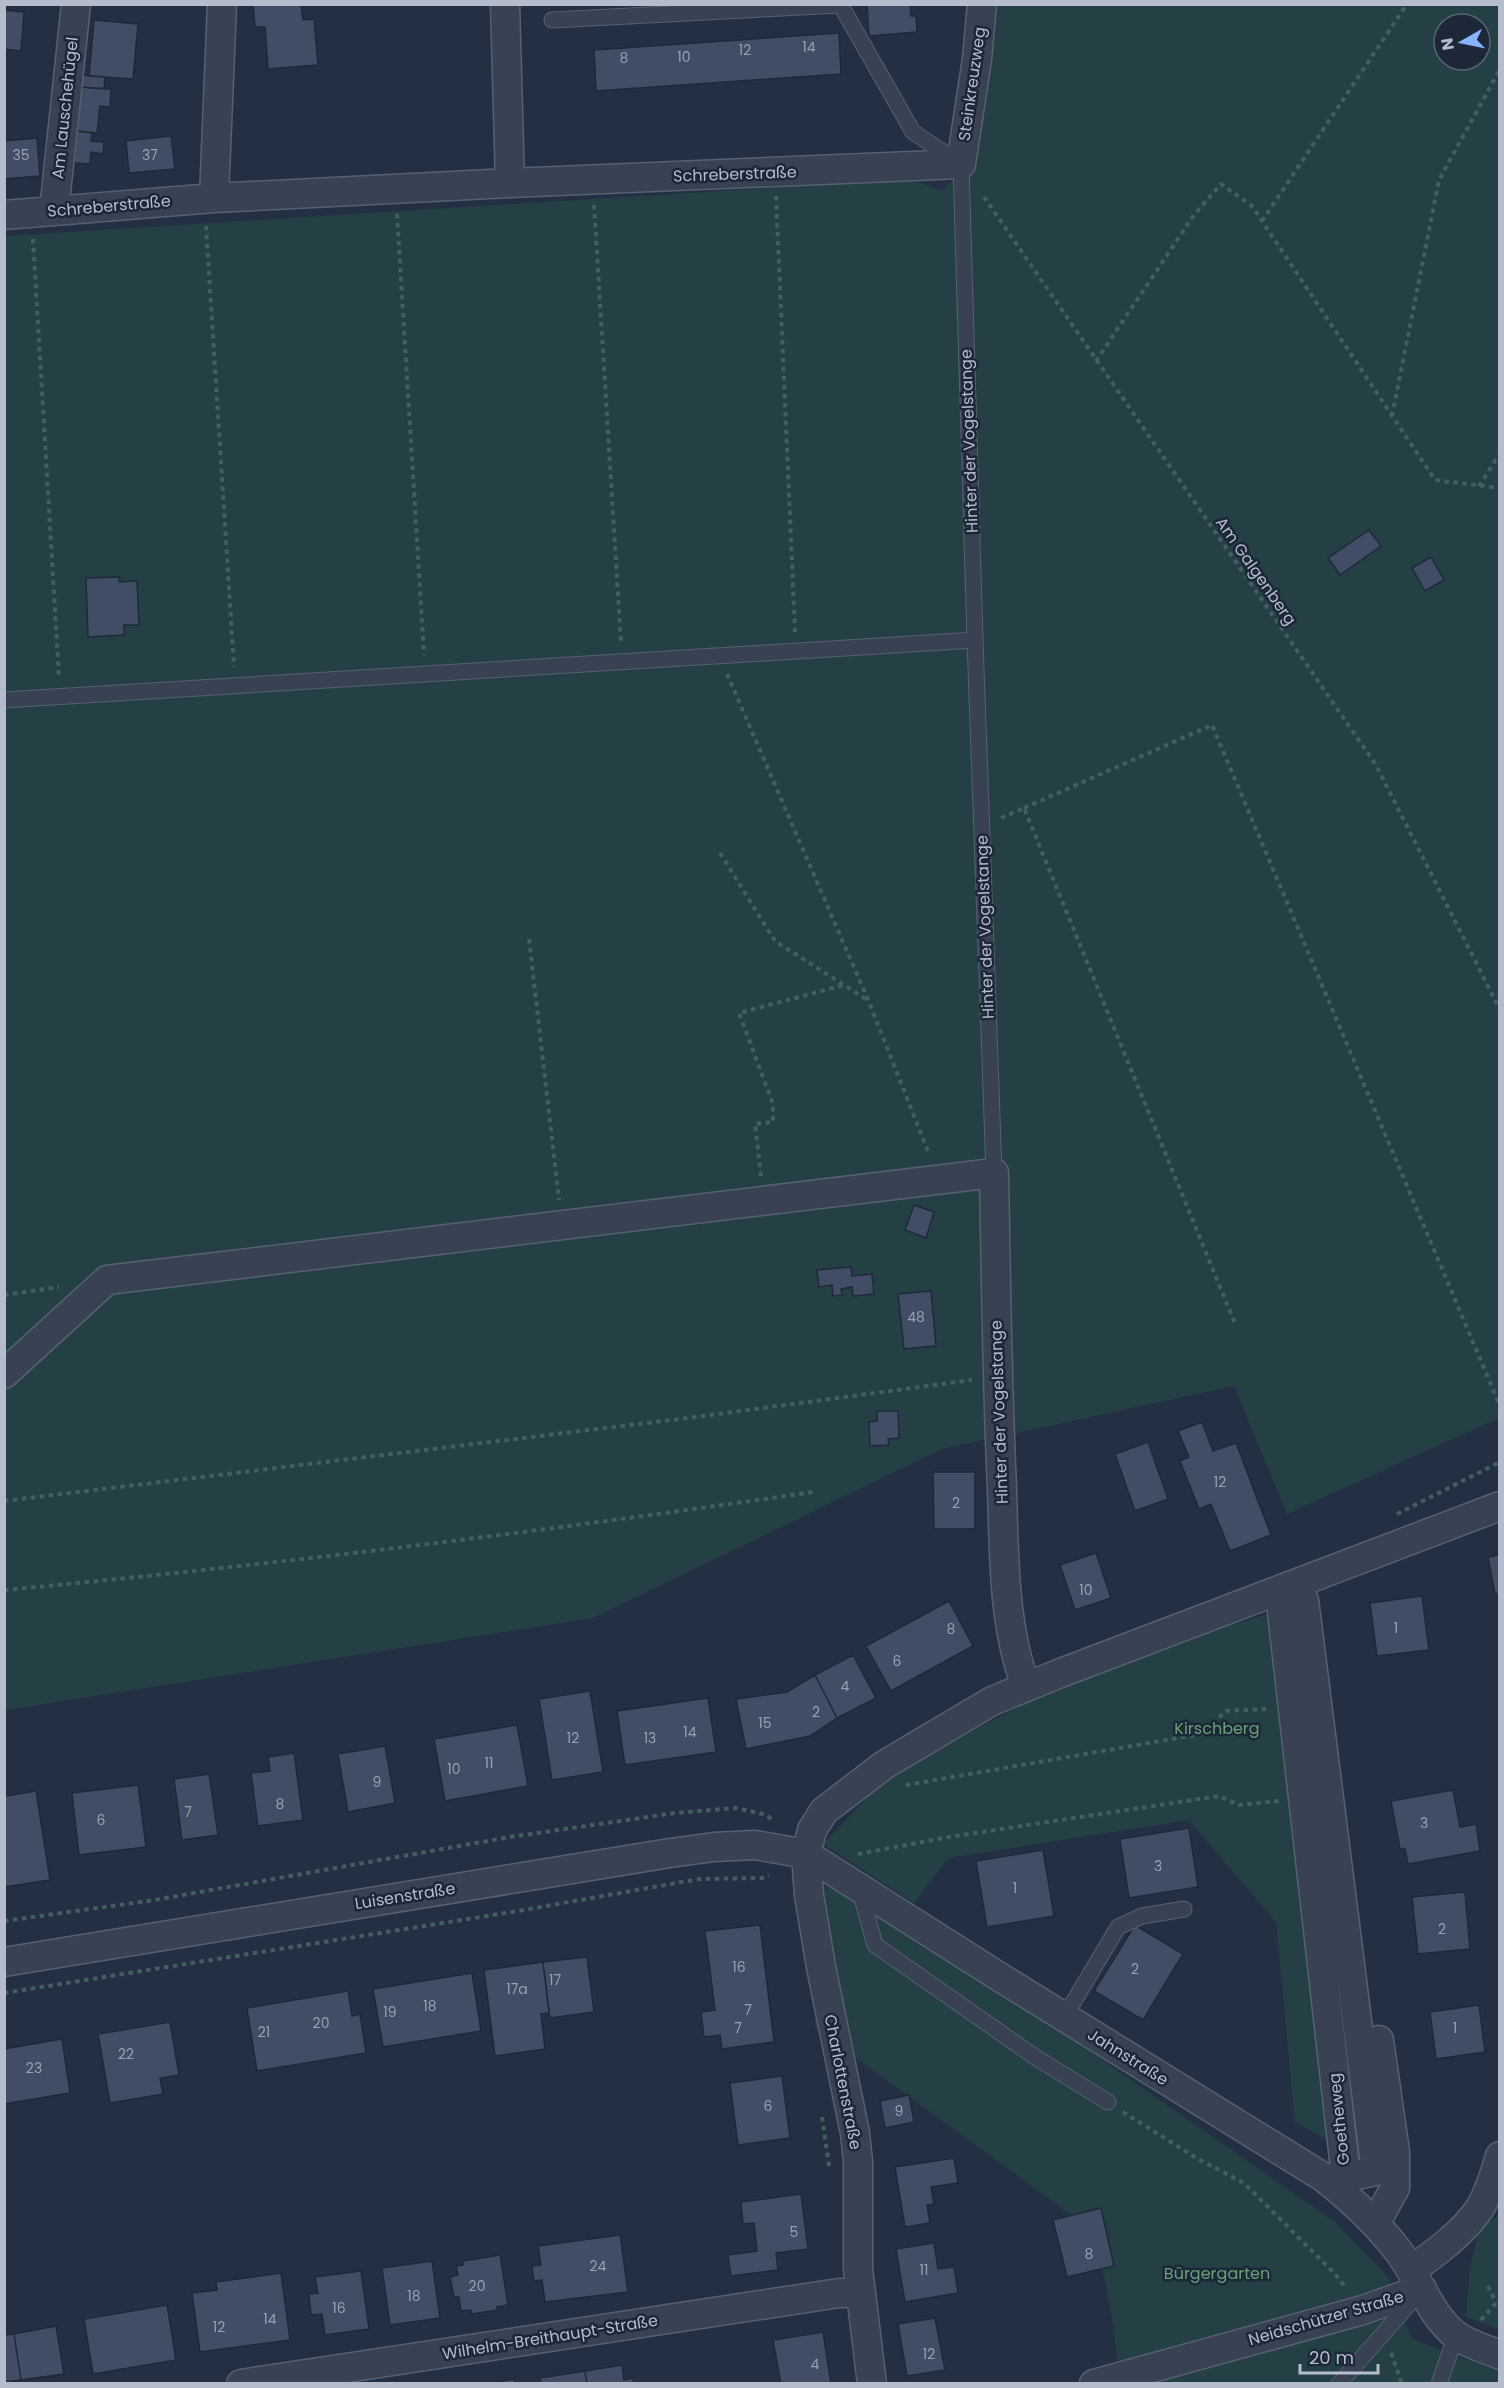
<svg xmlns="http://www.w3.org/2000/svg" width="1504" height="2388" font-family="Poppins,sans-serif">
<style>
.green{fill:#254045;fill-rule:evenodd}
.building{fill:#404d64;stroke:#1e293a;stroke-width:1.5}
.lines{fill:none;stroke-linecap:round;stroke-linejoin:round}
.lane-casing{stroke:#566070;stroke-width:17}
.street-casing{stroke:#566070;stroke-width:31}
.path{stroke:#445d61;stroke-width:4;stroke-dasharray:4.5 4.5;stroke-linecap:butt}
.lane{stroke:#384253;stroke-width:15}
.street{stroke:#384253;stroke-width:28}
.labels{text-anchor:middle;dominant-baseline:central;stroke-width:5;stroke-linejoin:round;paint-order:stroke}
.number-label{font-size:14px;fill:#98a1b3}
.street-label{font-size:16px;fill:#b5bdcd;stroke:#1c2738}
.park-label{font-size:16px;fill:#69a077;stroke:#1c2738}
</style>
<rect width="100%" height="100%" fill="#233044"/>
<path class="green" d="M 991,5 L 1499,5 L 1499,1418 L 1287,1514 L 1234,1386 L 942,1449 L 593,1618 L 5,1710 L 5,236 L 909,179 L 940,190 L 977,163 ZM 1444,24 L 1480,24 L 1480,60 L 1444,60 Z
M 1299,1605 L 1373,2165 L 1295,2122 L 1276,1922 L 1189,1820 L 948,1858 L 914,1903 L 823,1844 L 888,1776 L 1025,1703 L 1167,1644 Z
M 824,1886 L 838,1890 L 995,1985 L 1336,2223 L 1388,2277 L 1412,2339 L 1499,2372 L 1499,2383 L 1120,2383 L 1113,2324 L 1096,2233 L 815,2028 L 815,1893 Z
M 1499,2216 L 1499,2329 L 1466,2317 L 1470,2267 L 1480,2227 Z"/>
<path class="building" d="M 253,4 L 301,4 L 303,20 L 314,19 L 318,65 L 268,69 L 265,27 L 255,27 Z
M 867,4 L 910,4 L 911,16 L 916,16 L 917,32 L 869,36 Z
M 4,10 L 24,12 L 21,51 L 4,49 Z
M 94,20 L 138,24 L 133,79 L 89,76 Z
M 839,33 L 841,74 L 596,91 L 594,50 Z
M 82,75 L 105,77 L 104,89 L 80,87 Z
M 80,87 L 111,89 L 110,107 L 100,106 L 97,133 L 77,131 Z
M 77,131 L 92,133 L 91,141 L 104,142 L 103,154 L 91,152 L 90,164 L 74,163 Z
M 171,136 L 175,169 L 129,173 L 126,141 Z
M 37,138 L 40,176 L 4,179 L 4,141 Z
M 1369,530 L 1381,546 L 1340,575 L 1328,558 Z
M 1431,557 L 1444,580 L 1425,591 L 1412,568 Z
M 120,577 L 119,582 L 137,581 L 139,625 L 124,625 L 124,635 L 88,637 L 86,578 Z
M 914,1205 L 934,1212 L 926,1238 L 905,1230 Z
M 851,1267 L 852,1276 L 872,1274 L 874,1294 L 853,1296 L 852,1287 L 841,1289 L 842,1295 L 833,1296 L 832,1285 L 819,1287 L 817,1270 Z
M 931,1291 L 936,1346 L 904,1349 L 898,1294 Z
M 877,1411 L 898,1411 L 899,1438 L 888,1439 L 889,1445 L 870,1446 L 869,1422 L 877,1421 Z
M 1202,1422 L 1213,1451 L 1236,1443 L 1271,1535 L 1230,1551 L 1211,1504 L 1199,1509 L 1180,1461 L 1189,1457 L 1178,1431 Z
M 1148,1442 L 1168,1499 L 1135,1511 L 1115,1454 Z
M 933,1472 L 975,1472 L 975,1529 L 934,1529 Z
M 1096,1553 L 1111,1598 L 1075,1610 L 1060,1565 Z
M 1500,1555 L 1500,1593 L 1495,1594 L 1488,1557 Z
M 1422,1596 L 1429,1650 L 1377,1656 L 1370,1603 Z
M 949,1601 L 973,1646 L 891,1691 L 866,1646 Z
M 853,1655 L 876,1698 L 837,1718 L 815,1675 Z
M 815,1675 L 837,1718 L 810,1736 L 746,1749 L 736,1699 L 787,1692 Z
M 590,1691 L 603,1772 L 552,1780 L 539,1699 Z
M 708,1698 L 716,1752 L 625,1765 L 617,1711 Z
M 517,1725 L 528,1786 L 445,1801 L 434,1739 Z
M 385,1746 L 395,1803 L 348,1812 L 338,1754 Z
M 294,1753 L 303,1820 L 258,1826 L 251,1773 L 270,1771 L 268,1757 Z
M 209,1774 L 218,1835 L 182,1840 L 174,1779 Z
M 4,1784 L 6,1796 L 36,1791 L 50,1880 L 4,1887 Z
M 138,1785 L 146,1847 L 79,1855 L 72,1793 Z
M 1453,1790 L 1460,1827 L 1476,1824 L 1480,1851 L 1408,1864 L 1405,1849 L 1400,1849 L 1391,1801 Z
M 1189,1828 L 1198,1887 L 1129,1898 L 1120,1839 Z
M 1043,1850 L 1054,1916 L 987,1927 L 976,1861 Z
M 1465,1892 L 1470,1949 L 1418,1954 L 1412,1897 Z
M 760,1925 L 774,2042 L 722,2049 L 720,2035 L 704,2037 L 701,2012 L 715,2010 L 705,1931 Z
M 1135,1925 L 1183,1954 L 1143,2020 L 1094,1991 Z
M 587,1957 L 594,2012 L 550,2018 L 543,1962 Z
M 543,1962 L 549,2013 L 541,2014 L 545,2049 L 495,2056 L 484,1970 Z
M 472,1973 L 481,2031 L 383,2047 L 373,1989 Z
M 348,1991 L 352,2016 L 360,2014 L 366,2053 L 257,2071 L 247,2008 Z
M 1479,2005 L 1485,2052 L 1436,2059 L 1430,2012 Z
M 170,2022 L 179,2075 L 160,2078 L 163,2094 L 110,2103 L 98,2034 Z
M 62,2039 L 70,2093 L 4,2104 L 4,2049 Z
M 782,2076 L 790,2138 L 738,2145 L 730,2083 Z
M 909,2095 L 914,2122 L 885,2128 L 880,2101 Z
M 954,2158 L 958,2183 L 931,2187 L 934,2204 L 927,2205 L 930,2223 L 905,2227 L 895,2167 Z
M 801,2194 L 808,2249 L 776,2253 L 778,2270 L 731,2276 L 728,2255 L 757,2251 L 754,2223 L 743,2224 L 741,2202 Z
M 1101,2208 L 1114,2266 L 1067,2277 L 1053,2220 Z
M 620,2235 L 628,2292 L 545,2302 L 542,2280 L 534,2281 L 532,2266 L 541,2265 L 538,2246 Z
M 934,2243 L 938,2269 L 954,2267 L 958,2293 L 905,2302 L 896,2249 Z
M 500,2255 L 508,2305 L 497,2307 L 497,2310 L 472,2314 L 471,2310 L 461,2311 L 459,2297 L 454,2297 L 450,2277 L 458,2275 L 456,2266 L 463,2265 L 463,2261 Z
M 432,2261 L 440,2318 L 390,2325 L 382,2268 Z
M 361,2271 L 369,2329 L 325,2335 L 322,2314 L 311,2315 L 309,2294 L 318,2293 L 315,2277 Z
M 281,2273 L 290,2340 L 200,2352 L 192,2293 L 217,2290 L 216,2282 Z
M 167,2305 L 176,2360 L 93,2374 L 84,2319 Z
M 935,2318 L 945,2370 L 907,2376 L 898,2324 Z
M 56,2326 L 64,2374 L 21,2380 L 14,2334 Z
M 823,2332 L 831,2384 L 781,2384 L 773,2340 Z
M 14,2334 L 21,2380 L 4,2382 L 4,2335 Z
M 622,2365 L 624,2380 L 633,2378 L 634,2384 L 587,2384 L 585,2371 Z
M 585,2371 L 587,2384 L 541,2384 L 540,2378 Z
M 514,2379 L 515,2384 L 486,2384 Z"/>
<g class="lines">
<g class="lane-casing">
<path id="lane" d="M 840,4 L 913,132 L 961,164 L 975,640 L 994,1173
M 552,20 L 840,5
M 4,700 L 975,640
M 860,1891 L 875,1945 L 1035,2057 L 1108,2102
M 1064,2018 L 1118,1927 L 1142,1916 L 1184,1909
M 1339,2384 L 1416,2296
M 1439,2384 L 1456,2335"/>
</g>
<g class="street-casing">
<path id="street" d="M 505,4 L 510,183
M 214,198 L 222,4
M 54,211 L 76,4
M 4,215 L 214,198 L 510,183 L 961,164 L 977,59 L 982,4
M 4,1374 L 107,1280 L 994,1173 C 996,1278 997,1383 1002,1488 C 1004,1552 1003,1626 1026,1686
M 1293,1600 L 1304,1600 L 1376,2171 L 1346,2177 L 1281,1603 Z
M 4,1962 L 670,1853 L 714,1847 L 755,1845 L 806,1854 L 998,1976 L 1323,2177 C 1351,2199 1377,2223 1399,2252 C 1419,2278 1430,2316 1457,2336 C 1470,2345 1486,2349 1500,2355
M 1375,2224 L 1395,2188 L 1395,2152 L 1379,2040
M 1411,2270 C 1436,2253 1463,2233 1480,2208 C 1489,2193 1495,2173 1500,2156
M 241,2384 L 839,2293 L 860,2293
M 872,2384 L 858,2269 L 858,2162 L 855,2133 L 821,1967 L 809,1895 L 806,1854 L 812,1830 L 824,1811 L 884,1765 L 992,1701 L 1058,1674 L 1500,1506
M 1094,2384 L 1363,2310 L 1422,2289"/>
</g>
<path class="path" d="M 776,196 L 795,632
M 984,197 L 1376,765 L 1500,1010
M 594,205 L 621,643
M 397,214 L 424,655
M 1262,221 L 1407,4
M 206,226 L 234,667
M 33,239 L 59,678
M 1096,361 L 1194,215 L 1221,184 L 1252,206 L 1435,480 L 1500,488
M 1392,416 L 1439,180 L 1500,69
M 1479,486 L 1500,453
M 727,674 L 869,1002 L 929,1154
M 1024,808 L 1212,725 L 1500,1406
M 1001,818 L 1024,808 L 1236,1326
M 720,853 L 775,941 L 869,1001
M 529,939 L 559,1200
M 761,1176 L 755,1124 L 773,1122 L 773,1104 L 739,1013 L 844,985
M 4,1295 L 59,1287
M 4,1501 L 688,1418 L 972,1380
M 1397,1514 L 1500,1462
M 4,1590 C 275,1565 545,1531 813,1492
M 906,1785 L 1201,1734 L 1226,1711 L 1267,1709
M 858,1854 L 949,1837 L 1219,1796 L 1239,1805 L 1279,1801
M 4,1921 L 155,1900 L 510,1837 L 675,1813 L 736,1808 L 767,1815 L 772,1820
M 4,1993 L 518,1911 L 699,1879 L 762,1878 L 769,1875
M 1123,2112 L 1198,2159 L 1244,2183 L 1334,2273 L 1346,2288
M 822,2117 L 829,2166
M 1488,2286 L 1496,2303
M 1481,2320 L 1496,2303 L 1500,2304
M 1391,2353 L 1402,2384"/>
<use href="#lane" class="lane"/>
<use href="#street" class="street"/>
</g>
<g class="labels">
<g class="number-label">
<text x="809" y="47">14</text>
<text x="745" y="50">12</text>
<text x="684" y="57">10</text>
<text x="624" y="58">8</text>
<text x="21" y="155">35</text>
<text x="150" y="155">37</text>
<text x="916" y="1317">48</text>
<text x="1220" y="1482">12</text>
<text x="956" y="1503">2</text>
<text x="1086" y="1590">10</text>
<text x="1396" y="1628">1</text>
<text x="951" y="1629">8</text>
<text x="897" y="1661">6</text>
<text x="845" y="1686">4</text>
<text x="816" y="1712">2</text>
<text x="765" y="1723">15</text>
<text x="690" y="1732">14</text>
<text x="573" y="1738">12</text>
<text x="650" y="1738">13</text>
<text x="489" y="1763">11</text>
<text x="454" y="1769">10</text>
<text x="377" y="1782">9</text>
<text x="280" y="1804">8</text>
<text x="188" y="1812">7</text>
<text x="101" y="1820">6</text>
<text x="1424" y="1823">3</text>
<text x="1158" y="1866">3</text>
<text x="1015" y="1888">1</text>
<text x="1442" y="1929">2</text>
<text x="739" y="1967">16</text>
<text x="1135" y="1969">2</text>
<text x="555" y="1980">17</text>
<text x="517" y="1989">17a</text>
<text x="430" y="2006">18</text>
<text x="748" y="2010">7</text>
<text x="390" y="2012">19</text>
<text x="321" y="2023">20</text>
<text x="738" y="2028">7</text>
<text x="1455" y="2028">1</text>
<text x="264" y="2032">21</text>
<text x="126" y="2054">22</text>
<text x="34" y="2068">23</text>
<text x="768" y="2106">6</text>
<text x="899" y="2111">9</text>
<text x="794" y="2232">5</text>
<text x="1089" y="2254">8</text>
<text x="598" y="2266">24</text>
<text x="924" y="2270">11</text>
<text x="477" y="2286">20</text>
<text x="414" y="2296">18</text>
<text x="339" y="2308">16</text>
<text x="270" y="2319">14</text>
<text x="219" y="2327">12</text>
<text x="929" y="2354">12</text>
<text x="815" y="2364">4</text>
</g>
<g class="street-label">
<text transform="translate(972 84) rotate(-82)">Steinkreuzweg</text>
<text transform="translate(65 108) rotate(-84)">Am Lauschehügel</text>
<text transform="translate(735 174) rotate(-2)">Schreberstraße</text>
<text transform="translate(109 206) rotate(-5)">Schreberstraße</text>
<text transform="translate(969 441) rotate(-92)">Hinter der Vogelstange</text>
<text transform="translate(1256 571) rotate(55)">Am Galgenberg</text>
<text transform="translate(985 927) rotate(-92)">Hinter der Vogelstange</text>
<text transform="translate(999 1412) rotate(-92)">Hinter der Vogelstange</text>
<text transform="translate(405 1896) rotate(-9)">Luisenstraße</text>
<text transform="translate(1128 2057) rotate(32)">Jahnstraße</text>
<text transform="translate(843 2082) rotate(79)">Charlottenstraße</text>
<text transform="translate(1339 2119) rotate(-96)">Goetheweg</text>
<text transform="translate(1326 2318) rotate(-16)">Neidschützer Straße</text>
<text transform="translate(550 2337) rotate(-9)">Wilhelm-Breithaupt-Straße</text>
</g>
<g class="park-label">
<text x="1217" y="1728">Kirschberg</text>
<text x="1217" y="2273">Bürgergarten</text>
</g>
</g>
<rect width="1504" height="2388" fill="none" stroke="#b5bdcd" stroke-width="12"/>
<g transform="translate(1462 42) rotate(261)"><circle r="28" fill="#1c2738" stroke="#596374" stroke-width="1.5"/>
<path d="M0-4.5L10 22L0 15L-10 22Z" fill="#88b3ff"/>
<text y="-9" font-size="16" font-weight="bold" text-anchor="middle" fill="#b5bdcd">N</text>
</g>
<path d="M1300 2364v9h78v-9" fill="none" stroke="#b5bdcd" stroke-width="3"/>
<text x="1309" y="2364" font-size="18" fill="#b5bdcd" stroke="#1c2738" stroke-width="4.5" paint-order="stroke">20 m</text>
</svg>
